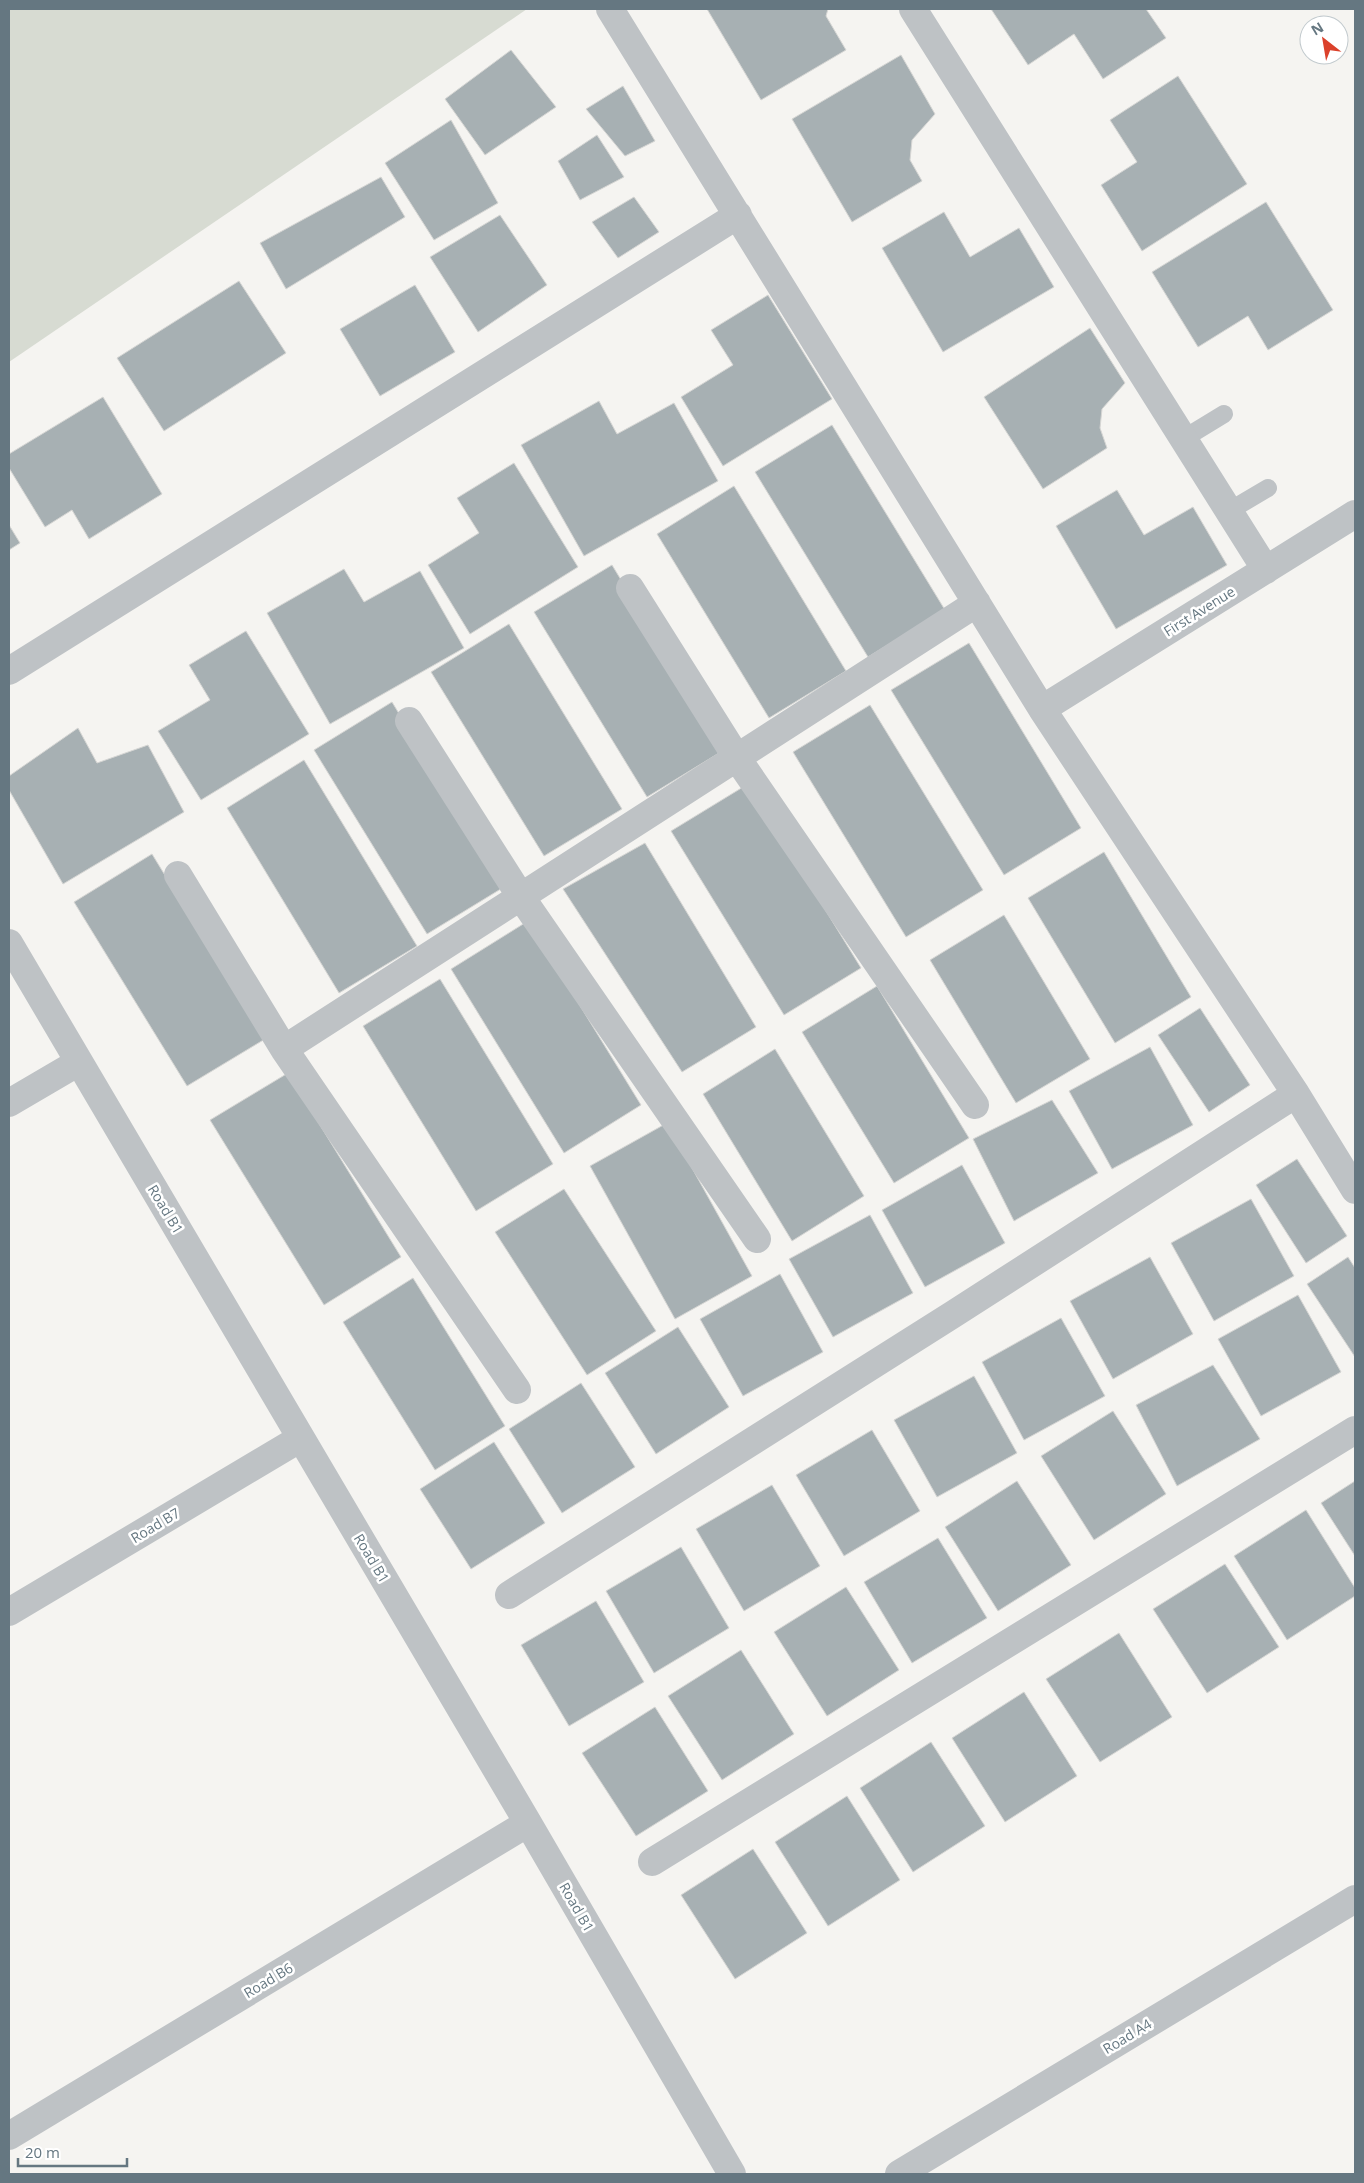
<svg xmlns="http://www.w3.org/2000/svg" width="1364" height="2183" font-family="'Open Sans',sans-serif">
<style>
.green{fill:#d7dbd2}
.building{fill:#a7b0b3;stroke:#d6d6d4}
.lines{fill:none;stroke-linecap:round;stroke-linejoin:round}
.lane{stroke:#bec2c5;stroke-width:18}
.street{stroke:#bec2c5;stroke-width:28}
.labels{text-anchor:middle;dominant-baseline:central;stroke-width:5;stroke-linejoin:round;paint-order:stroke}
.street-label{font-size:14px;fill:#657781;stroke:#fff}
</style>
<rect width="100%" height="100%" fill="#f5f4f1"/>
<path class="green" d="M 9,9 L 527,9 L 9,362 Z"/>
<path class="building" d="M 707,9 L 828,9 L 826,16 L 846,50 L 761,100 Z
M 991,9 L 1146,9 L 1166,38 L 1103,79 L 1074,34 L 1028,65 Z
M 511,50 L 556,107 L 485,155 L 445,99 Z
M 901,55 L 935,114 L 912,140 L 910,160 L 922,181 L 852,222 L 792,119 Z
M 1178,76 L 1247,184 L 1142,251 L 1101,185 L 1137,162 L 1110,120 Z
M 623,86 L 655,141 L 625,156 L 586,109 Z
M 451,120 L 498,203 L 434,240 L 385,163 Z
M 597,135 L 624,177 L 580,200 L 558,161 Z
M 381,177 L 405,217 L 286,289 L 260,243 Z
M 634,197 L 659,232 L 618,258 L 592,222 Z
M 1266,202 L 1333,310 L 1268,350 L 1248,316 L 1198,347 L 1152,272 Z
M 944,212 L 970,257 L 1019,228 L 1054,287 L 943,352 L 882,248 Z
M 500,215 L 547,285 L 478,332 L 430,257 Z
M 239,281 L 286,353 L 164,431 L 117,358 Z
M 415,285 L 455,352 L 380,396 L 340,329 Z
M 768,295 L 832,399 L 723,466 L 681,397 L 733,365 L 711,330 Z
M 1090,328 L 1125,383 L 1102,409 L 1100,428 L 1107,448 L 1043,489 L 984,397 Z
M 103,397 L 162,494 L 89,539 L 72,510 L 45,527 L 9,468 L 9,454 Z
M 599,401 L 617,434 L 674,403 L 718,481 L 584,556 L 521,445 Z
M 832,425 L 945,610 L 868,657 L 755,472 Z
M 514,463 L 578,567 L 470,634 L 428,565 L 479,533 L 457,498 Z
M 734,486 L 846,671 L 769,718 L 657,534 Z
M 1117,490 L 1144,535 L 1193,507 L 1227,565 L 1116,629 L 1056,526 Z
M 9,525 L 20,543 L 9,550 Z
M 612,565 L 724,750 L 647,797 L 534,612 Z
M 344,569 L 364,602 L 420,571 L 464,648 L 330,724 L 267,613 Z
M 509,624 L 622,809 L 544,856 L 431,672 Z
M 246,631 L 309,734 L 201,800 L 158,731 L 210,700 L 189,665 Z
M 969,643 L 1081,828 L 1004,875 L 891,690 Z
M 392,702 L 504,887 L 427,934 L 314,750 Z
M 870,705 L 983,890 L 906,937 L 793,752 Z
M 78,728 L 97,763 L 148,745 L 184,812 L 63,884 L 9,790 L 9,776 Z
M 304,760 L 417,946 L 339,993 L 227,808 Z
M 748,784 L 861,968 L 784,1015 L 671,831 Z
M 645,843 L 756,1027 L 682,1072 L 563,889 Z
M 1104,852 L 1191,997 L 1115,1043 L 1028,898 Z
M 152,854 L 265,1039 L 187,1086 L 74,902 Z
M 1004,915 L 1090,1059 L 1016,1103 L 930,960 Z
M 528,921 L 641,1105 L 564,1153 L 451,969 Z
M 440,979 L 553,1164 L 476,1211 L 363,1026 Z
M 877,986 L 969,1138 L 894,1183 L 802,1032 Z
M 1200,1008 L 1250,1085 L 1209,1112 L 1158,1035 Z
M 1150,1047 L 1193,1125 L 1112,1169 L 1069,1091 Z
M 775,1049 L 864,1196 L 792,1241 L 703,1094 Z
M 288,1073 L 401,1257 L 324,1305 L 210,1120 Z
M 1052,1100 L 1098,1173 L 1014,1221 L 973,1139 Z
M 667,1123 L 752,1276 L 675,1319 L 590,1166 Z
M 1297,1159 L 1347,1236 L 1306,1263 L 1256,1185 Z
M 962,1165 L 1005,1243 L 925,1287 L 882,1210 Z
M 564,1189 L 656,1331 L 587,1375 L 495,1232 Z
M 1251,1199 L 1294,1276 L 1214,1321 L 1171,1243 Z
M 870,1215 L 913,1293 L 833,1337 L 789,1259 Z
M 1150,1257 L 1193,1334 L 1113,1379 L 1070,1301 Z
M 1348,1257 L 1355,1268 L 1355,1357 L 1307,1284 Z
M 780,1274 L 823,1352 L 743,1396 L 700,1319 Z
M 413,1278 L 505,1426 L 435,1470 L 343,1322 Z
M 1298,1295 L 1341,1372 L 1261,1416 L 1218,1339 Z
M 1061,1318 L 1105,1396 L 1024,1440 L 982,1362 Z
M 678,1327 L 729,1407 L 656,1454 L 605,1373 Z
M 1213,1365 L 1260,1439 L 1177,1486 L 1136,1405 Z
M 974,1376 L 1017,1453 L 937,1497 L 894,1420 Z
M 581,1383 L 635,1467 L 562,1513 L 509,1429 Z
M 1113,1411 L 1166,1494 L 1094,1540 L 1041,1456 Z
M 872,1430 L 920,1511 L 844,1556 L 796,1475 Z
M 494,1442 L 545,1523 L 471,1569 L 420,1489 Z
M 1017,1481 L 1071,1565 L 998,1611 L 945,1527 Z
M 1355,1481 L 1355,1556 L 1321,1503 Z
M 772,1485 L 820,1566 L 744,1611 L 696,1529 Z
M 1306,1510 L 1355,1588 L 1355,1596 L 1287,1640 L 1234,1556 Z
M 938,1538 L 987,1618 L 912,1663 L 864,1582 Z
M 681,1547 L 729,1628 L 654,1673 L 606,1591 Z
M 1225,1564 L 1279,1647 L 1207,1693 L 1153,1609 Z
M 846,1587 L 899,1670 L 827,1716 L 774,1632 Z
M 596,1601 L 644,1682 L 569,1726 L 521,1645 Z
M 1119,1633 L 1172,1717 L 1100,1762 L 1046,1679 Z
M 741,1650 L 794,1734 L 722,1780 L 668,1696 Z
M 1024,1692 L 1077,1776 L 1005,1822 L 952,1738 Z
M 655,1707 L 708,1791 L 636,1836 L 582,1753 Z
M 931,1742 L 985,1826 L 913,1872 L 860,1788 Z
M 847,1796 L 900,1880 L 828,1926 L 775,1842 Z
M 753,1849 L 807,1933 L 735,1979 L 681,1895 Z"/>
<g class="lines">
<path class="lane" d="M 1183,439 L 1224,414
M 1229,511 L 1268,488"/>
<path class="street" d="M 610,9 L 1042,709 L 1296,1094 L 1355,1190
M 913,9 L 1266,570
M 630,588 L 737,758 L 975,1105
M 9,671 L 738,215
M 1042,709 L 1355,514
M 409,721 L 521,897 L 757,1239
M 178,875 L 284,1049 L 517,1390
M 9,943 L 528,1823 L 732,2174
M 284,1049 L 977,603
M 9,1103 L 79,1062
M 509,1595 L 952,1315 L 1296,1094
M 9,1612 L 301,1438
M 652,1862 L 1355,1430
M 9,2136 L 528,1823
M 899,2174 L 1355,1899"/>
</g>
<g class="labels">
<g class="street-label">
<text transform="translate(1199 611) rotate(-32)">First Avenue</text>
<text transform="translate(166 1209) rotate(59)">Road B1</text>
<text transform="translate(155 1525) rotate(-31)">Road B7</text>
<text transform="translate(372 1558) rotate(59)">Road B1</text>
<text transform="translate(577 1907) rotate(60)">Road B1</text>
<text transform="translate(268 1980) rotate(-31)">Road B6</text>
<text transform="translate(1127 2036) rotate(-31)">Road A4</text>
</g>
</g>
<rect width="1364" height="2183" fill="none" stroke="#657781" stroke-width="20"/>
<g transform="translate(1324 40) rotate(329)"><circle r="24" fill="#ffffff" stroke="#c1c9cd"/>
<path d="M0-4L9 19L0 12L-9 19Z" fill="#db412b"/>
<text y="-8" font-size="14" font-weight="bold" text-anchor="middle" fill="#657781">N</text>
</g>
<path d="M18 2158v8h109v-8" fill="none" stroke="#657781" stroke-width="2.5"/>
<text x="25" y="2158" font-size="15" fill="#657781" stroke="#ffffff" stroke-width="4" paint-order="stroke">20 m</text>
</svg>
